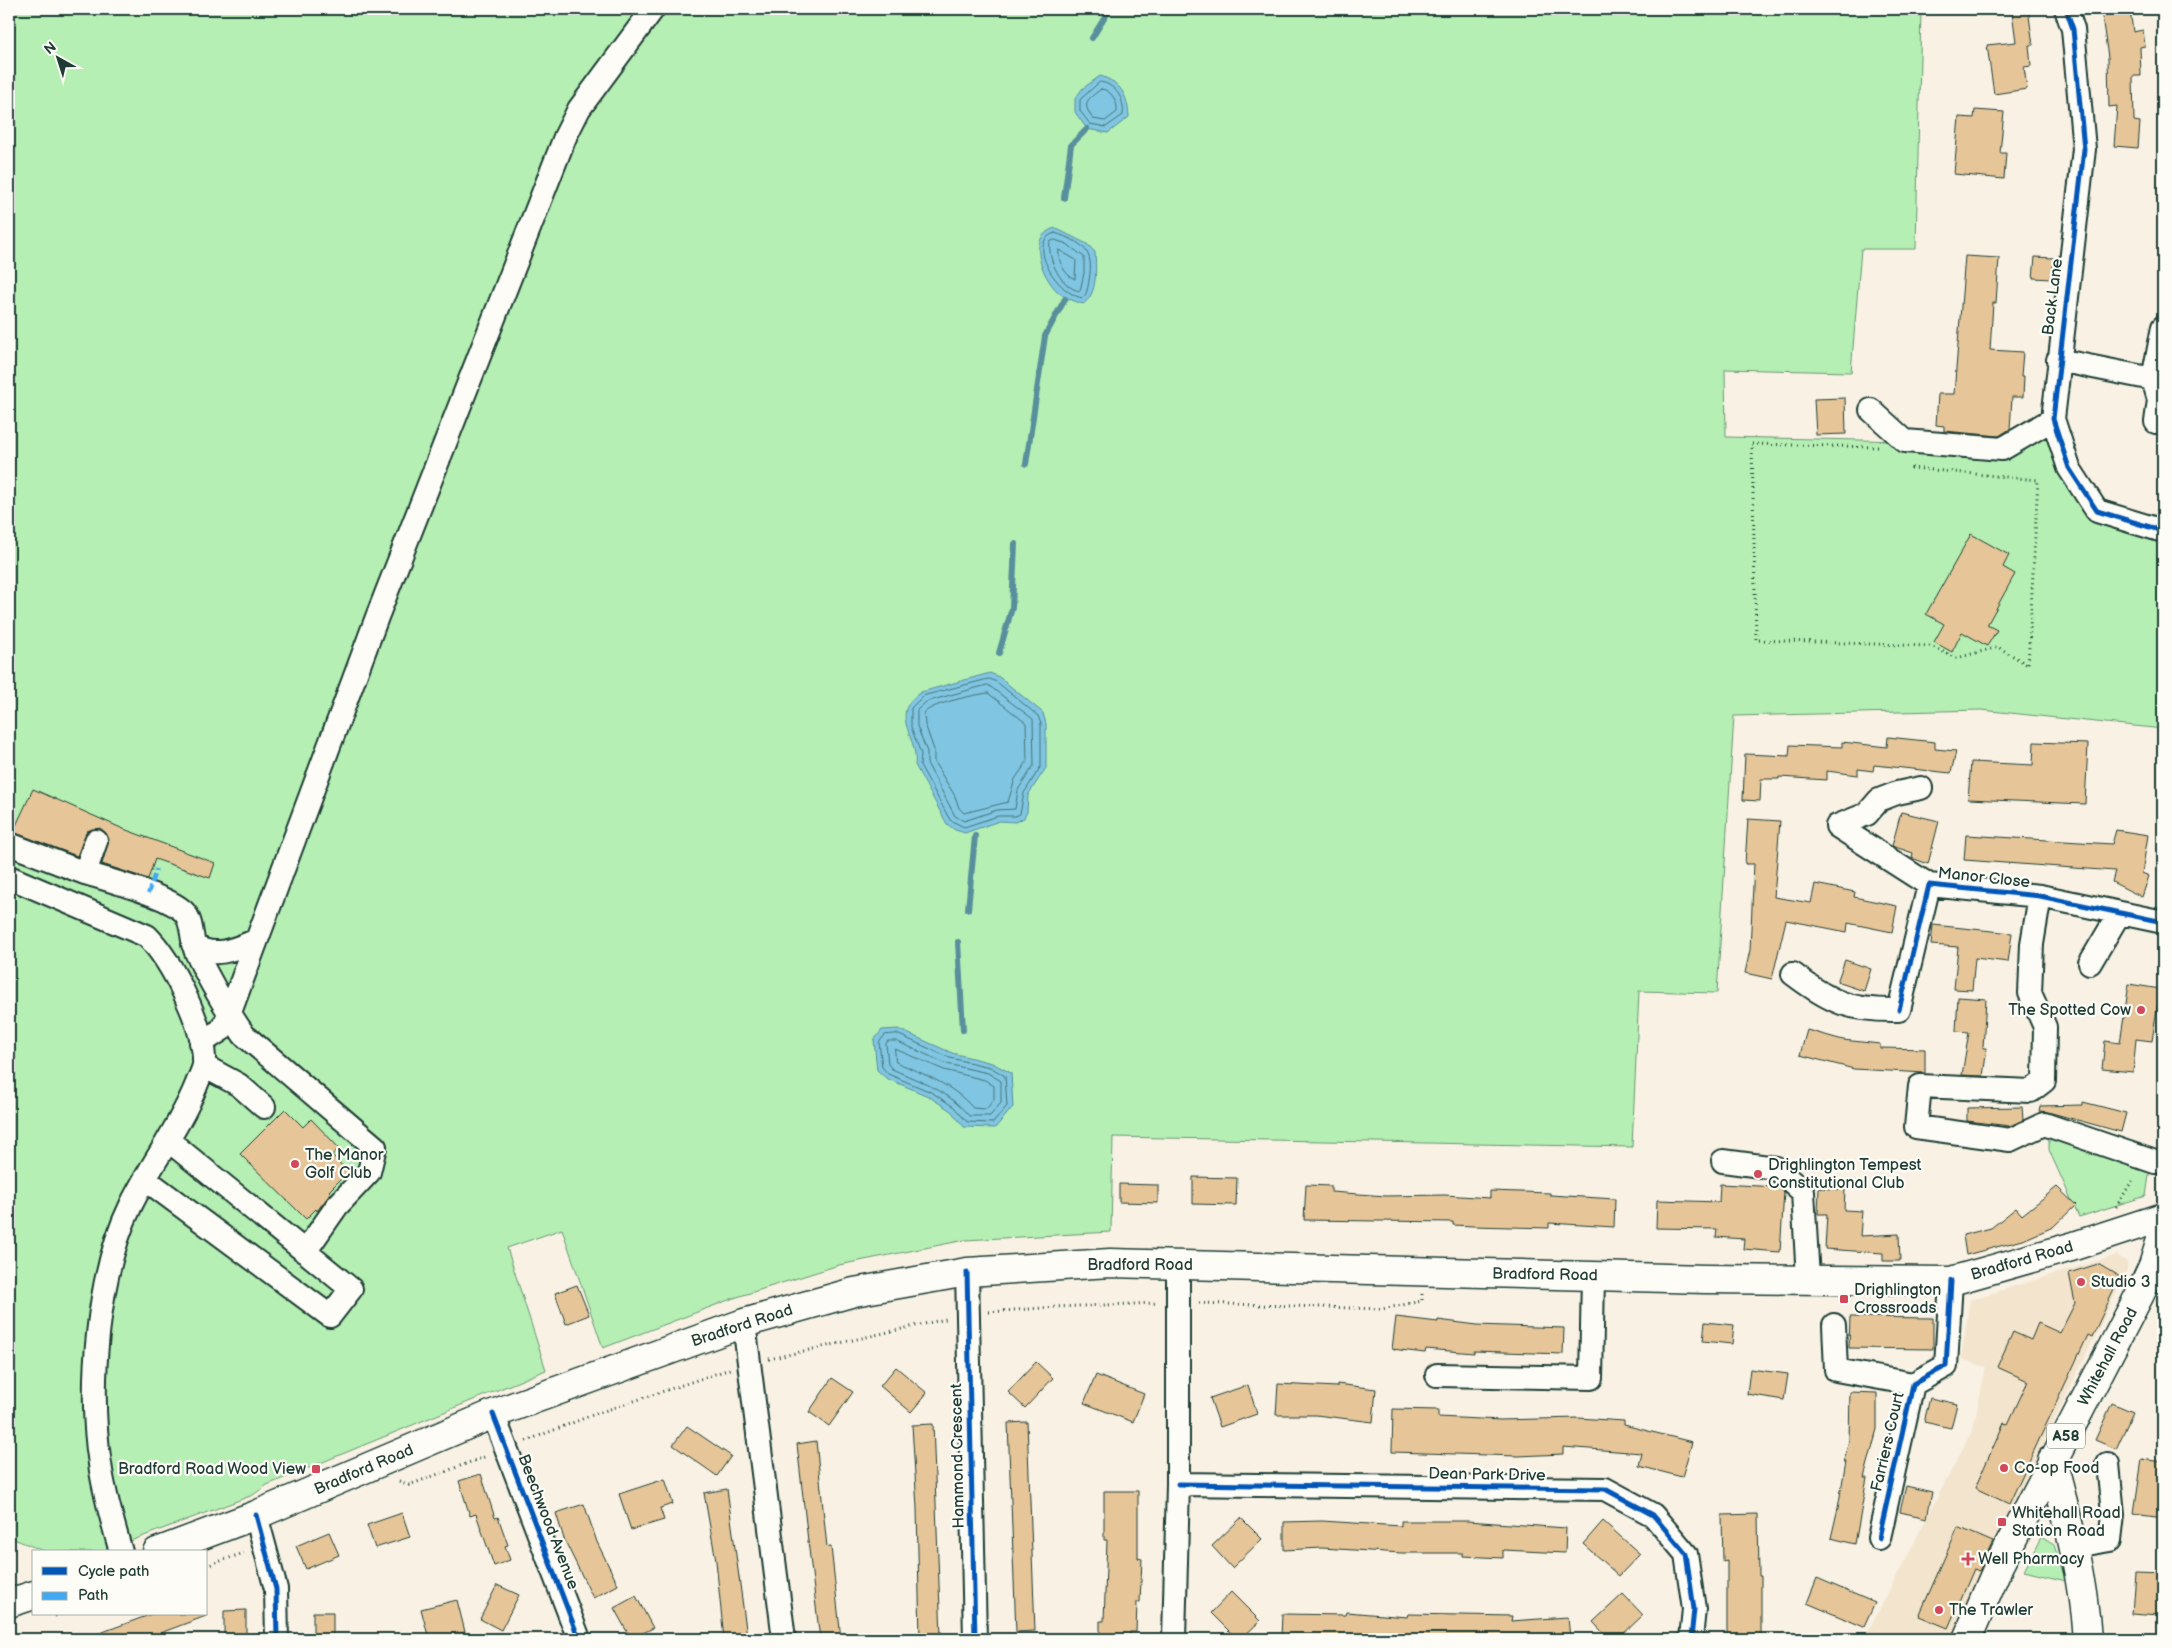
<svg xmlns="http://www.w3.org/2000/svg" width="2172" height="1648" font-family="'Balsamiq Sans',sans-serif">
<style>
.built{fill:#f3e4cd}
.green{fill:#b5efb3;stroke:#6a9674}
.water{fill:#80c5e1;stroke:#598f9c}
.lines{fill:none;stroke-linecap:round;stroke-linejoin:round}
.shore{stroke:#467379;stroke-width:1}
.stream{stroke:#598f9c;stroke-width:6}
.building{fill:#e6c698;stroke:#1f3d34}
.minor-casing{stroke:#1f3d34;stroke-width:26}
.major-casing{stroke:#1f3d34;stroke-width:31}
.path{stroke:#1f3d34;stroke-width:3;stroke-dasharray:1 4;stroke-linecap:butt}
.minor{stroke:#fdfcf7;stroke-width:22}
.major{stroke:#fdfcf7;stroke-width:28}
.quiet{stroke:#3fa9f5;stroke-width:4;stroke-dasharray:8 4;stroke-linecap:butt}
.cycleway-casing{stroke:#fdfcf7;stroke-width:8}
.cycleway{stroke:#0057b8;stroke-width:5}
.poi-dot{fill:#d1495b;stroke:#fdfcf7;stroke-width:2}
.labels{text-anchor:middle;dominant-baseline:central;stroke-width:4.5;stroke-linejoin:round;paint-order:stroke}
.shield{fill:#fdfcf7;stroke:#62766e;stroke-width:1}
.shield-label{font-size:15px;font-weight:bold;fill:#1f3d34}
.street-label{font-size:16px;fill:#1f3d34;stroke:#fdfcf7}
.poi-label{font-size:16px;fill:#1f3d34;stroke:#fdfcf7;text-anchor:start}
</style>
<rect width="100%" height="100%" fill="#f8f1e4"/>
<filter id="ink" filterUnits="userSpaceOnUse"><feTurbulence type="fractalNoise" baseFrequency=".02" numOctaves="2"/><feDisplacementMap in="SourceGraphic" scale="10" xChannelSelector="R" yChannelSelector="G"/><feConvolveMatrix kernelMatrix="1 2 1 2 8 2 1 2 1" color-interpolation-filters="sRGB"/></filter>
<g filter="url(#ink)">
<path class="built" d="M 2117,1255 L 2127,1262 L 2127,1270 L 2012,1508 L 1952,1639 L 1864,1639 L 1973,1429 L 1986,1367 L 1961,1359 L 1970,1300 Z"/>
<path class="green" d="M 9,9 L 1921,9 L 1916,249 L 1861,249 L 1851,372 L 1725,369 L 1726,437 L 1905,441 L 2001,449 L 2053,419 L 2097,511 L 2163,531 L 2163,729 L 1981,710 L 1734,716 L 1717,993 L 1639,991 L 1632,1147 L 1113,1137 L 1111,1232 L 965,1240 L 839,1265 L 734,1298 L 603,1348 L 562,1229 L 507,1248 L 546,1370 L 267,1485 L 253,1495 L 101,1552 L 46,1552 L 9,1537 Z
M 2049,1136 L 2150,1168 L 2146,1196 L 2079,1217 L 2049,1150 Z
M 2041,1537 L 2054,1545 L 2066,1581 L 2024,1571 Z"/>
<path class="water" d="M 1100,76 C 1121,82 1128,96 1129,117 L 1108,133 L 1087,129 L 1075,112 L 1075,99 L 1082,89 Z
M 1055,228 L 1087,244 L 1095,252 C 1096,269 1098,294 1083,304 C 1074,301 1065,298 1058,292 C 1041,276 1026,236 1055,228 Z
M 990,673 L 999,677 L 1043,713 L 1046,724 L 1046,768 L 1028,795 L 1027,812 L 1024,818 L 1015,822 L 999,821 L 965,833 L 955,830 L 947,824 L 915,765 C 919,737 887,714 921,692 Z
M 898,1029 L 952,1053 L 992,1063 L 1011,1073 L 1013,1107 L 995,1128 L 964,1127 L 951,1111 L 928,1096 L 886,1078 L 877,1070 L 874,1040 L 882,1030 Z"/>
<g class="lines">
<path class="shore" d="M 1100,82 C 1116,84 1125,100 1123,115 L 1106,127 L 1090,124 L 1080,111 L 1080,100 Z
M 1101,89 C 1112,90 1118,102 1117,112 L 1105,121 L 1093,119 C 1081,102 1087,100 1101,89 Z
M 1055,233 C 1082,242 1095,250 1089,280 C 1088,287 1087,294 1083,298 C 1056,294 1025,241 1055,233 Z
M 1055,240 L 1067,244 L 1084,257 L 1084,273 L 1080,291 C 1061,288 1047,259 1050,242 Z
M 1059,250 L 1076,260 L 1075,279 C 1065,276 1057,260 1059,250 Z
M 989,679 L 997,682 L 1038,716 L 1041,724 L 1041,766 L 1024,793 L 1020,814 L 1015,816 L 998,816 L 964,827 L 950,820 L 920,765 L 921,754 L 911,727 L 911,708 L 923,696 Z
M 988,685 L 1033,719 L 1034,765 L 1018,790 L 1015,809 L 997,810 L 964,821 L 955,816 L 927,763 L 927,752 L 917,726 L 917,710 L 926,702 Z
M 988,693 L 1026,723 L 1027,762 L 1015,779 L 1008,802 L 964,813 L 959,808 L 955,796 L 934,762 L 934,750 L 925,724 L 924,713 C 933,703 974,695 988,693 Z
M 897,1034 L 950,1058 L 990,1067 L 1005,1076 L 1007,1106 L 993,1123 L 967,1122 L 954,1107 L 931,1092 L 888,1074 L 882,1067 L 879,1042 L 885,1035 Z
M 888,1041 L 896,1041 L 947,1064 L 988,1073 L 1001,1081 L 1001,1103 L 990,1116 L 969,1116 C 946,1089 923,1083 892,1069 L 888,1064 L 886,1044 Z
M 895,1049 L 944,1070 L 985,1080 L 994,1086 L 994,1100 L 986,1109 L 973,1108 C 952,1084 925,1075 896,1062 Z"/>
<path class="stream" d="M 1092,38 L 1110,9
M 1064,198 L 1071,145 L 1087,129
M 1026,464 L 1045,336 L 1065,299
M 999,653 L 1012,608 L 1015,544
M 968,909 L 975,836
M 958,942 L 963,1030"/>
</g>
<path class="building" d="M 2028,9 L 2033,45 L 2029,45 L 2031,66 L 2024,67 L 2027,89 L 1994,94 L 1987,45 L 2016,42 L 2012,11 Z
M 2112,9 L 2130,9 L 2133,32 L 2143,30 L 2145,46 L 2140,47 L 2141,76 L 2133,76 L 2134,121 L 2140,122 L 2138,148 L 2114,146 L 2117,106 L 2109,107 L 2108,57 L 2101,10 Z
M 1975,110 L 2004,112 L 2000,153 L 2006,153 L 2004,179 L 1954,174 L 1959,117 L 1974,118 Z
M 1965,256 L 1999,258 L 1996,303 L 1993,303 L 1990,350 L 2023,352 L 2021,376 L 2024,376 L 2023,397 L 2012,397 L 2010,429 L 1999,436 L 1944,431 L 1944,426 L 1936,425 L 1938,394 L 1954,394 Z
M 2035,257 L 2054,258 L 2052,279 L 2033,278 Z
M 1845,398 L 1846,434 L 1816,435 L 1814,399 Z
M 1971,534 L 2009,555 L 2003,567 L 2015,574 L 1987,625 L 1997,630 L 1987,646 L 1962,632 L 1952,652 L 1934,642 L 1944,624 L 1926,614 Z
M 1888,737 L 1935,742 L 1935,749 L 1956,751 L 1951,773 L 1874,765 L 1873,771 L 1858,769 L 1858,775 L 1827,771 L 1827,780 L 1779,777 L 1779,779 L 1761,779 L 1760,801 L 1743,800 L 1745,754 L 1789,756 L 1790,745 L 1842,747 L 1842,742 L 1887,747 Z
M 2034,742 L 2088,744 L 2085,804 L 1968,799 L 1971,762 L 2033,765 Z
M 33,789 L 121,828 L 215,863 L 210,878 L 155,859 L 148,879 L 102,864 L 109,839 L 106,833 L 100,828 L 87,831 L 77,856 L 13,832 Z
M 1901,812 L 1939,821 L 1928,864 L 1912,858 L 1913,853 L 1892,846 Z
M 1748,819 L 1780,821 L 1774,897 L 1811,903 L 1815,884 L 1855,892 L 1854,897 L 1897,906 L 1892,932 L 1848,923 L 1847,932 L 1786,920 L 1772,979 L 1745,973 L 1750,950 L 1754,864 L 1745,864 Z
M 2116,830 L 2148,835 L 2142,873 L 2149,876 L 2142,897 L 2112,882 L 2115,871 L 1964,860 L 1966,835 L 2112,844 Z
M 1933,925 L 2012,933 L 2008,962 L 1975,958 L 1972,990 L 1954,989 L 1958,947 L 1931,945 Z
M 1845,960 L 1871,969 L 1864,991 L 1837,982 Z
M 2129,984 L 2160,989 L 2152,1041 L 2136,1039 L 2133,1072 L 2102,1069 L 2105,1041 L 2120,1043 Z
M 1958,997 L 1986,999 L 1983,1048 L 1987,1048 L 1983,1076 L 1962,1075 L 1969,1032 L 1956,1031 Z
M 1807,1030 L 1843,1040 L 1880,1044 L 1880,1048 L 1925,1049 L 1925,1073 L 1854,1069 L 1800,1055 Z
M 2083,1102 L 2126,1113 L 2121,1132 L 2048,1112 L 2039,1111 L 2040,1106 L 2083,1105 Z
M 2022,1107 L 2023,1120 L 2010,1126 L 1967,1121 L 1967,1108 Z
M 285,1109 L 303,1127 L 311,1119 L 339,1148 L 332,1155 L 348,1172 L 329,1191 L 331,1193 L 317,1211 L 316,1209 L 306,1219 L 240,1154 Z
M 1193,1177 L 1237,1178 L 1236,1205 L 1193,1204 Z
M 1119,1184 L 1158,1185 L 1158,1203 L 1119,1202 Z
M 1720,1184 L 1778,1187 L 1784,1192 L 1780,1252 L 1743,1249 L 1744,1239 L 1716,1237 L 1717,1229 L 1656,1228 L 1657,1200 L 1719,1202 Z
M 1306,1185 L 1331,1186 L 1331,1192 L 1386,1196 L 1445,1195 L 1490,1198 L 1490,1191 L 1550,1193 L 1550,1195 L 1615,1199 L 1614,1227 L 1549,1223 L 1549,1228 L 1473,1226 L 1453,1225 L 1453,1222 L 1304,1220 Z
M 2057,1187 L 2076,1205 L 2053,1227 L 2023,1240 L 1966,1255 L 1963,1235 L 1991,1228 L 2016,1208 L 2022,1215 Z
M 1819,1188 L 1845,1190 L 1844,1210 L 1862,1211 L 1860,1236 L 1899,1234 L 1900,1261 L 1883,1261 L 1883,1253 L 1825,1249 L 1827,1214 L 1818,1214 Z
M 2098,1264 L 2120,1277 L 2092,1337 L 2088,1335 L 2009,1504 L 1975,1488 L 2004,1423 L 2008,1424 L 2028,1381 L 1997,1367 L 2013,1332 L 2031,1340 L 2038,1323 L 2060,1333 L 2075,1303 L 2069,1273 Z
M 577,1285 L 589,1315 L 566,1324 L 555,1293 Z
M 1396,1317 L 1438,1322 L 1438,1320 L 1477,1325 L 1564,1328 L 1563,1354 L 1474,1351 L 1474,1353 L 1426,1349 L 1425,1353 L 1392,1349 Z
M 1850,1317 L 1933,1318 L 1933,1349 L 1849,1348 Z
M 1705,1322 L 1734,1325 L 1732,1344 L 1703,1341 Z
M 1036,1362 L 1053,1378 L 1025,1408 L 1008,1392 Z
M 896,1367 L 927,1393 L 911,1412 L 880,1386 Z
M 1750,1369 L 1788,1374 L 1784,1400 L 1747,1394 Z
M 1096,1375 L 1144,1394 L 1133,1422 L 1084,1403 Z
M 832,1378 L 853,1392 L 829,1426 L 809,1412 Z
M 1278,1384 L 1337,1387 L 1337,1384 L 1376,1389 L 1373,1422 L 1316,1415 L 1276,1415 Z
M 1248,1385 L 1257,1414 L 1220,1427 L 1210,1398 Z
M 1850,1392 L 1877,1393 L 1877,1430 L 1864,1478 L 1867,1478 L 1855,1544 L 1831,1538 L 1838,1508 L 1846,1461 L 1844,1461 L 1849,1440 Z
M 1930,1398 L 1957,1404 L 1951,1428 L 1924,1422 Z
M 2112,1403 L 2133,1412 L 2116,1449 L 2095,1440 Z
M 1393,1409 L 1438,1410 L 1438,1417 L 1501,1420 L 1578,1418 L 1624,1421 L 1624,1425 L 1692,1442 L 1682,1477 L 1639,1466 L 1642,1453 L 1563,1447 L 1563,1454 L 1518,1456 L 1392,1452 Z
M 1027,1422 L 1035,1631 L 1016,1632 L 1008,1423 Z
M 933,1424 L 941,1637 L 920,1638 L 917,1508 L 912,1425 Z
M 687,1426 L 731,1456 L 717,1476 L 673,1445 Z
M 816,1441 L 827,1547 L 831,1547 L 841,1639 L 820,1639 L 808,1541 L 797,1444 Z
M 2142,1459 L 2163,1462 L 2163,1518 L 2134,1514 Z
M 481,1474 L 495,1518 L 498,1517 L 508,1545 L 505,1546 L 510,1560 L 494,1566 L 476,1514 L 470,1516 L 459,1481 Z
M 665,1479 L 673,1504 L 660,1508 L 664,1520 L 631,1530 L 619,1494 Z
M 1906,1486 L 1932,1492 L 1927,1518 L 1900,1512 Z
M 727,1489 L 747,1636 L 724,1639 L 716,1561 L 704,1493 Z
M 1104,1491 L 1138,1491 L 1138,1558 L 1142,1559 L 1140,1602 L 1137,1602 L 1136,1632 L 1130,1632 L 1130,1639 L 1100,1639 L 1100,1621 L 1104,1621 L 1107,1540 L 1104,1540 Z
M 584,1504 L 597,1542 L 618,1585 L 593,1598 L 564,1539 L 556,1513 Z
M 402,1513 L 410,1537 L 375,1548 L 367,1525 Z
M 1758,1514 L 1759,1576 L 1761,1576 L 1761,1639 L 1727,1639 L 1727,1560 L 1723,1561 L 1722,1515 Z
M 1241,1518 L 1262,1539 L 1232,1568 L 1212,1546 Z
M 1322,1521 L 1401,1526 L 1401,1521 L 1467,1521 L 1566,1528 L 1565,1553 L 1503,1550 L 1503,1558 L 1463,1556 L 1463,1553 L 1402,1553 L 1322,1548 L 1284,1550 L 1284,1522 Z
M 1603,1521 L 1640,1554 L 1619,1576 L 1583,1544 Z
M 1958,1527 L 1993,1542 L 1979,1571 L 1974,1569 L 1948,1628 L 1919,1616 Z
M 329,1532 L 339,1555 L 306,1569 L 296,1546 Z
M 2135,1572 L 2163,1573 L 2160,1616 L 2132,1614 Z
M 1817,1578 L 1875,1603 L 1864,1627 L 1807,1603 Z
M 497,1585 L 519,1595 L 501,1630 L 480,1619 Z
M 1231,1592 L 1260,1621 L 1241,1639 L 1237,1639 L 1211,1613 Z
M 1623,1594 L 1643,1615 L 1618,1639 L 1609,1639 L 1593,1622 Z
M 636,1596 L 653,1628 L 631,1639 L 614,1608 Z
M 457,1600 L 465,1632 L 429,1639 L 421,1609 Z
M 246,1610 L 246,1639 L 224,1639 L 224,1611 Z
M 313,1612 L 333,1612 L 333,1639 L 313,1639 Z
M 1346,1612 L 1407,1617 L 1408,1614 L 1512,1616 L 1511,1621 L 1568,1617 L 1570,1639 L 1281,1639 L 1282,1614 L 1345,1615 Z
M 152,1614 L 206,1614 L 206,1616 L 144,1639 L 89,1639 L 89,1637 Z"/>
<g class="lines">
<g class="minor-casing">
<path id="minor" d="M 2066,9 L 2073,29 L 2084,149 L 2053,419 L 2069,468 L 2097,511 L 2163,531
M 2058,360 L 2153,379 L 2159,400 L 2156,422
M 2153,379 L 2163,327
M 1871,410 L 1905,441 L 2002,449 L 2053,419
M 1837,826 L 1929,885
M 1837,826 L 1867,814 L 1879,800 L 1897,793 L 1921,788
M 96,841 L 85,873 C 108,880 169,896 184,912 C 193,921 191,940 196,952 C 209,981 226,1009 244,1035 L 375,1147 L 369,1172 L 337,1206 L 305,1252
M 9,844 L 85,873
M 9,877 L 147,936 C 172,961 206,1029 204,1065 C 203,1071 198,1080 196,1086 C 179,1128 151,1164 131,1205 C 97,1274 88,1388 100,1464 C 104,1494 113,1523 121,1552
M 2040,896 L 2032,944 L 2030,993 L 2045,1027 L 2044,1081 L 2031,1091 L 1920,1086 L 1916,1127 L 2010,1140 L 2044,1124 L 2155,1162 L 2163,1162
M 193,944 C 212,960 236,949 257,940
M 2090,963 L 2119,914
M 1793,974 C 1831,1003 1851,1011 1899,1010 L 1929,885 L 2040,896 L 2163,922
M 201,1043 L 221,1030 L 229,1015 L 377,617 L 565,137 L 579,109 L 653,9
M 204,1066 L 239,1085 L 264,1107
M 1723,1161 L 1776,1168 L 1803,1192 L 1808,1279
M 145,1179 L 330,1316 L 351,1289 L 168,1140
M 967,1272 L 975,1639
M 744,1323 L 784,1639
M 1834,1325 L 1836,1370 L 1913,1384
M 1437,1375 L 1591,1378 L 1593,1276
M 493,1414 L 579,1639
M 1178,1484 L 1605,1489 L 1653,1515 L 1686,1554 L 1694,1609 L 1691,1639
M 256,1515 L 276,1589 L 277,1639
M 1879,1538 L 1913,1384 L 1946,1366 L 1951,1281
M 2074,1546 L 2110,1540 L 2113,1514 L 2108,1464
M 1174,1639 L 1178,1484 L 1178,1265"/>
</g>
<g class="major-casing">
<path id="major" d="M 2052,1460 C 2068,1520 2083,1578 2087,1639
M 157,1552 L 256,1515 L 493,1414 L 744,1323 L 854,1292 L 967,1272 L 1110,1263 L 1705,1279 L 1951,1281 L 2071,1247 L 2163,1217
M 9,1603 L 34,1595
M 1967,1639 L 1999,1565 L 2140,1294 L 2153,1266 L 2163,1233"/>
</g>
<path class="path" d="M 1878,447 L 1752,444 L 1756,640 L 1930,646 L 1957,658 L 1998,647 L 2028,665 L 2038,480 L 1912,468 L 1909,464
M 2116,1207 L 2134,1178
M 1199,1303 L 1382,1309 L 1422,1301 L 1422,1294
M 989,1312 L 1055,1307 L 1158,1303
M 769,1359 L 946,1319
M 526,1441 L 595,1414 L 730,1369
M 399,1481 L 409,1485 L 487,1456
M 206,1566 L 244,1553
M 55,1616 L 61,1614"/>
<use href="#minor" class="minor"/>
<use href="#major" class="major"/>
<path class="quiet" d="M 148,894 L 156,869"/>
<g class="cycleway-casing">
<path id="cycleway" d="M 2066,9 L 2073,29 L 2084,149 L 2053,419 L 2069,468 L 2097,511 L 2163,531
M 1899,1010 L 1929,885 L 2040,896 L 2163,922
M 967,1272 L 975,1639
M 493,1414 L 579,1639
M 1178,1484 L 1605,1489 L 1653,1515 L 1686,1554 L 1694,1609 L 1691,1639
M 256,1515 L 276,1589 L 277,1639
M 1879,1538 L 1913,1384 L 1946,1366 L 1951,1281"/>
</g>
<use href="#cycleway" class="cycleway"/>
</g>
</g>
<g class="poi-dot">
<circle cx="2141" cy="1010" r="5"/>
<circle cx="295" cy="1164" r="5"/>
<circle cx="1758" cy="1174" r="5"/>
<circle cx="2081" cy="1282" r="5"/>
<rect x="1839" y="1294" width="10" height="10" rx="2.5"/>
<circle cx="2004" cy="1468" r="5"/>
<rect x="311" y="1464" width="10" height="10" rx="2.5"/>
<rect x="1997" y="1517" width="10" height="10" rx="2.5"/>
<path d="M1965.5 1551.5h5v5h5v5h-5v5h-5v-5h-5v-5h5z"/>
<circle cx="1939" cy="1610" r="5"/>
</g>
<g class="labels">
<rect class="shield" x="2047" y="1423.5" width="38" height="25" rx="4"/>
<g class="shield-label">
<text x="2066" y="1436">A58</text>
</g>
<g class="street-label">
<text transform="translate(2053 297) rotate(-83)">Back Lane</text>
<text transform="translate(1984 878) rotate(6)">Manor Close</text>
<text transform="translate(2022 1261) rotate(-16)">Bradford Road</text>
<text x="1140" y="1265">Bradford Road</text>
<text transform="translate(1545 1275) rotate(1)">Bradford Road</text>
<text transform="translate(742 1326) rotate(-18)">Bradford Road</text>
<text transform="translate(2108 1357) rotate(-62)">Whitehall Road</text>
<text transform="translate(1888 1442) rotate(-77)">Farriers Court</text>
<text transform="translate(958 1456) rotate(-91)">Hammond Crescent</text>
<text transform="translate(364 1470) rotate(-23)">Bradford Road</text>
<text transform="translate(1487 1475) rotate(1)">Dean Park Drive</text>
<text transform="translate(548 1522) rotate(69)">Beechwood Avenue</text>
</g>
<g class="poi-label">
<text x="2131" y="1010" text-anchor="end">The Spotted Cow</text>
<text x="305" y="1155">The Manor<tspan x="305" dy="18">Golf Club</tspan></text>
<text x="1768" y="1165">Drighlington Tempest<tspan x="1768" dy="18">Constitutional Club</tspan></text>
<text x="2091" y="1282">Studio 3</text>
<text x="1854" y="1290">Drighlington<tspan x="1854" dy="18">Crossroads</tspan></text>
<text x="2014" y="1468">Co-op Food</text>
<text x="306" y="1469" text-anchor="end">Bradford Road Wood View</text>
<text x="2012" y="1513">Whitehall Road<tspan x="2012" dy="18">Station Road</tspan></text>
<text x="1978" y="1559">Well Pharmacy</text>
<text x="1949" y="1610">The Trawler</text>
</g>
</g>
<rect width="2172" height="1648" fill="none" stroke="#fdfcf7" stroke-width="30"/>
<rect x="15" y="15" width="2142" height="1618" fill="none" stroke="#1f3d34" stroke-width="2" filter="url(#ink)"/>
<rect x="32" y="1550" width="175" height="65" fill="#fdfcf7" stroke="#a4b0a9"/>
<rect x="42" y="1567" width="25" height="8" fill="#0057b8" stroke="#a4b0a9"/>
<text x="78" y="1576" font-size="15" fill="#1f3d34">Cycle path</text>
<rect x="42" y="1592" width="25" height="8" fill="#3fa9f5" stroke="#a4b0a9"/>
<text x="78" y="1600" font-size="15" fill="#1f3d34">Path</text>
<g transform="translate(58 58) rotate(321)" stroke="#fdfcf7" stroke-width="4" paint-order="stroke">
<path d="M0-4L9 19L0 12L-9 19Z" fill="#1f3d34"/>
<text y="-8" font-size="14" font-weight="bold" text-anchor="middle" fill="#1f3d34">N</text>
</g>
</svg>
